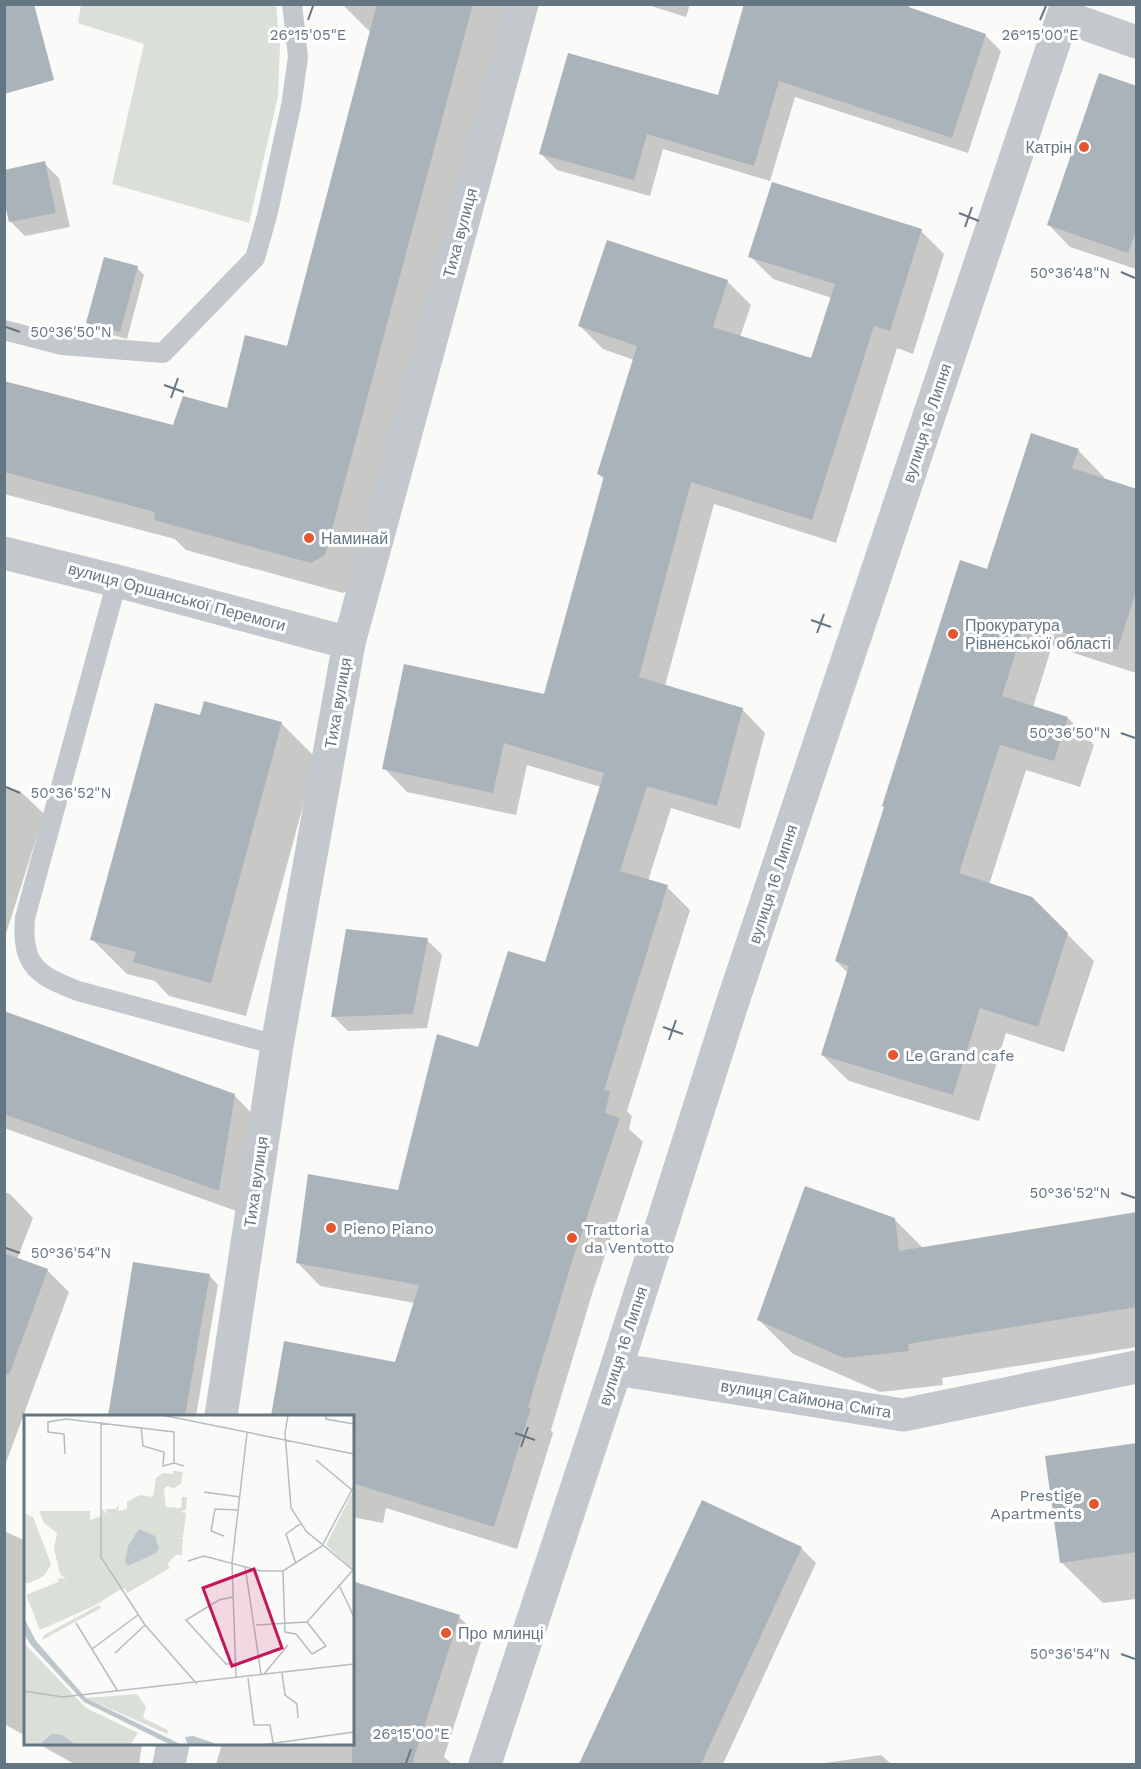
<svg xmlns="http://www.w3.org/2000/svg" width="1141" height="1769" font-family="'Work Sans',sans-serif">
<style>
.green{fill:#dadfd7}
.shadow{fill:#0003}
.building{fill:#aab3b9}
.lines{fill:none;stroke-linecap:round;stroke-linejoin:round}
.lane{stroke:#c3c8cc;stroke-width:20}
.street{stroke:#c3c8cc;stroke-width:33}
.ticks{fill:none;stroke:#657683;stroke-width:2}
.poi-dot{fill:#e4572e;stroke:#fff;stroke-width:2}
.labels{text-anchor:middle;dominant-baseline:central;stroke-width:6;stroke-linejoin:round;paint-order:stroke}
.poi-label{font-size:16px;fill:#657683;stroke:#fff;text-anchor:start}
.street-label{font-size:16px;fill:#657683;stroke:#fff}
.inset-road{fill:none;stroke:#b5bdc2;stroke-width:1.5}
.view{fill:#c2185b;fill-opacity:0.15;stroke:#c2185b;stroke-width:3}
.inset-edge{fill:none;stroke:#657683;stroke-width:3}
.ticks-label{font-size:15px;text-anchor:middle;fill:#657683;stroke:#fff;stroke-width:6;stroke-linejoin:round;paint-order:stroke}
</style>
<rect width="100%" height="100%" fill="#fafaf8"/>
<path class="green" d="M 81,5 L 276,5 L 280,46 L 278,96 L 249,223 L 112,184 L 144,44 L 78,23 Z"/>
<path class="shadow" d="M 342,4 L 519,4 L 356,586 L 343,593 L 186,550 L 175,539 L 4,494 L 4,382 L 174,427 L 228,410 L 288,348 L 371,33 Z
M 645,4 L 690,4 L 686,17 Z
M 746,4 L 910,4 L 909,9 L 985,35 L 1001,51 L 968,153 L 795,97 L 770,181 L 663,149 L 650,196 L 557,170 L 540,153 L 719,97 Z
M 1136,87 L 1136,269 L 1070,247 L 1049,225 Z
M 44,163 L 59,178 L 70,227 L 25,236 L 10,221 Z
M 921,231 L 944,254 L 913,354 L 897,348 L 836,543 L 714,504 L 665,686 L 742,709 L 765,733 L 740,829 L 671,808 L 648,881 L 667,887 L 690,910 L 627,1111 L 632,1116 L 629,1129 L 643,1142 L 592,1294 L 551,1430 L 553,1433 L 517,1549 L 386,1508 L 383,1523 L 352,1517 L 352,1416 L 272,1416 L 285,1343 L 396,1363 L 415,1303 L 320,1286 L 297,1262 L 400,1191 L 479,1048 L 546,963 L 601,787 L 527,765 L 516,815 L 407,792 L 384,768 L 545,696 L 605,480 L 598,474 L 634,360 L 603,349 L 580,326 L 727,281 L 751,305 L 740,337 L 812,359 L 832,298 L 773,279 L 750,256 Z
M 137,268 L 144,275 L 127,339 L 95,330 L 88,323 Z
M 1078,450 L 1104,477 L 1103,480 L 1136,490 L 1136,673 L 1052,646 L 1033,707 L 1068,718 L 1094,745 L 1080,787 L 1026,770 L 989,885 L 1031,898 L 1094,961 L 1064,1052 L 1006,1033 L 979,1121 L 849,1081 L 822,1055 L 848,973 L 836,961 L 988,571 Z
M 281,723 L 316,758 L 246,1016 L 169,996 L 155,981 L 127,974 L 92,939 Z
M 4,786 L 20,791 L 44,814 L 4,940 Z
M 427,940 L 442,955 L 427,1028 L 348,1031 L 333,1016 Z
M 4,1013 L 234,1095 L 257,1119 L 242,1213 L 4,1128 Z
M 4,1192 L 10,1194 L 33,1218 L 17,1259 L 47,1270 L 69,1292 L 4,1468 Z
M 1136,1213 L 1136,1347 L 942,1378 L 943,1385 L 880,1392 L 793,1354 L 758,1319 L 895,1220 L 924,1249 Z
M 134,1263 L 209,1275 L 218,1285 L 196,1416 L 109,1416 Z
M 1136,1445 L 1136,1599 L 1103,1603 L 1061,1562 Z
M 702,1502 L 801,1548 L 816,1563 L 723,1764 L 581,1764 Z
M 4,1531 L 26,1541 L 26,1736 L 4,1724 Z
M 459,1617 L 482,1639 L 444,1757 L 452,1764 L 216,1764 L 222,1744 L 352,1744 Z
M 39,1744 L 142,1744 L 139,1764 L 74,1764 Z
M 881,1755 L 891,1764 L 818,1764 Z"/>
<path class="building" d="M 4,4 L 34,4 L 54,80 L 4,94 Z
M 377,4 L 473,4 L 325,555 L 311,563 L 154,520 L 155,512 L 4,472 L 4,381 L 173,425 L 183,396 L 227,408 L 245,335 L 287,346 Z
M 744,4 L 900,4 L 986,34 L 952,138 L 779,81 L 754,166 L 647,134 L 634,180 L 539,154 L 568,53 L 718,95 Z
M 1099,73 L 1137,86 L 1137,229 L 1128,253 L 1047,225 Z
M 45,161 L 56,213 L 9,222 L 4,201 L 4,170 Z
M 772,182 L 922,229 L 890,331 L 874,326 L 812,520 L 691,482 L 639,677 L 743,708 L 717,806 L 647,786 L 620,871 L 668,885 L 604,1090 L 610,1091 L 605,1113 L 620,1118 L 569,1271 L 528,1407 L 531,1408 L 494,1527 L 352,1483 L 352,1416 L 271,1416 L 284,1341 L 395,1362 L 419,1285 L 296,1263 L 308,1174 L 398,1190 L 437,1034 L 478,1047 L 508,951 L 545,962 L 604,773 L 504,743 L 493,793 L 382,769 L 404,664 L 544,694 L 604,476 L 597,474 L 637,346 L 578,326 L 607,240 L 728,280 L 713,327 L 811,358 L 835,284 L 748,257 Z
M 104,257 L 138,266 L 120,332 L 86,323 Z
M 1031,433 L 1079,449 L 1072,468 L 1137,489 L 1137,589 L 1117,650 L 1026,620 L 1002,696 L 1068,717 L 1054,761 L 1000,745 L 959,873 L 1032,897 L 1068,933 L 1038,1027 L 980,1008 L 953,1095 L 821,1055 L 849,966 L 835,961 L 884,807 L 882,806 L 960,560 L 987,569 Z
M 204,701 L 282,722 L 211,983 L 133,962 L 136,952 L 90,940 L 155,703 L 200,715 Z
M 346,929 L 428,938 L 413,1014 L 331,1017 Z
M 4,1011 L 235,1094 L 219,1191 L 4,1114 Z
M 805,1186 L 895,1218 L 899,1251 L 1137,1212 L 1137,1307 L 908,1344 L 909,1351 L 844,1358 L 757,1320 Z
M 4,1253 L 48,1269 L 9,1375 L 4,1374 Z
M 133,1262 L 210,1274 L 185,1416 L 108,1416 Z
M 1137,1443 L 1137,1552 L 1060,1563 L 1045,1456 Z
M 702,1500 L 802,1547 L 701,1764 L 579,1764 Z
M 352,1581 L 460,1615 L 412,1764 L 352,1764 Z"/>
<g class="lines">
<path class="lane" d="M 4,330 L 62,345 L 163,353 L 255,258 L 267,216 L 291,106 L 298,57 L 292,4
M 117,581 L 25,918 C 21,966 37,975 78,991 L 277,1045"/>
<path class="street" d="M 1063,16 L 1136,42
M 4,553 L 117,581 L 349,643
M 616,1369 L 903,1415 L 1136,1367
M 221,1416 L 277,1045 L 349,643 L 522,4
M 169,1764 L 173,1744
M 485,1764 L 616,1369 L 733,1001 L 1067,4"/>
</g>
<path class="ticks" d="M 308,20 L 313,6M 1040,20 L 1046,6M 959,213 L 979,221M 965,227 L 972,207M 1121,272 L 1135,278M 6,327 L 20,332M 164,385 L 184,392M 171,398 L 178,378M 811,620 L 831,627M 817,633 L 824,614M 1121,733 L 1135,738M 6,787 L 20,793M 663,1027 L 683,1034M 669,1040 L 676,1020M 1121,1193 L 1135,1198M 6,1248 L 20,1253M 515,1433 L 535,1440M 521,1447 L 528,1427M 1121,1654 L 1135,1659M 406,1763 L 411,1749"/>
<g class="poi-dot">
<circle cx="1084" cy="147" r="6"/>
<circle cx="309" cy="538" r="6"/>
<circle cx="953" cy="634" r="6"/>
<circle cx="893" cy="1055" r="6"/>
<circle cx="331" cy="1228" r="6"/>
<circle cx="572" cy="1238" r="6"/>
<circle cx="1094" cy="1504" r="6"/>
<circle cx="446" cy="1633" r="6"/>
</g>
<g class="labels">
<g class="poi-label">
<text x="1072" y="147" text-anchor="end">Катрін</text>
<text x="321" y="538">Наминай</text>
<text x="965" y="625">Прокуратура<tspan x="965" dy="18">Рівненської області</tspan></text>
<text x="905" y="1055">Le Grand cafe</text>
<text x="343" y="1228">Pieno Piano</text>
<text x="584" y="1229">Trattoria<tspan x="584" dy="18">da Ventotto</tspan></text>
<text x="1082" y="1495" text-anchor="end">Prestige<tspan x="1082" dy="18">Apartments</tspan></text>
<text x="458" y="1633">Про млинці</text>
</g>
<g class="street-label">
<text transform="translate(460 233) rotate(-75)">Тиха вулиця</text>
<text transform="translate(927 423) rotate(-72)">вулиця 16 Липня</text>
<text transform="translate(177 597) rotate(15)">вулиця Оршанської Перемоги</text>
<text transform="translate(338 703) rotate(-80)">Тиха вулиця</text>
<text transform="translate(773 884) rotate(-72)">вулиця 16 Липня</text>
<text transform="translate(256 1182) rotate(-82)">Тиха вулиця</text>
<text transform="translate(623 1346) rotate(-72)">вулиця 16 Липня</text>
<text transform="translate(806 1399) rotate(9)">вулиця Саймона Сміта</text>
</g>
</g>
<g transform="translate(24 1415)">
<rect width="330" height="330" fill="#fafaf8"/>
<path d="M 150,56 L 159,57 L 157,69 L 150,73 L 142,71 L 140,76 L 142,92 L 157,93 L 158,82 L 163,82 L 162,95 L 156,97 L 162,98 L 159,123 L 153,123 L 159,124 L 158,140 L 152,140 L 143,149 L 146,153 L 103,178 L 101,173 L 95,175 L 72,190 L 16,215 L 2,180 L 34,167 L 35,163 L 42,164 L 36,159 L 30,134 L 33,118 L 20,108 L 15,96 L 66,96 L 66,105 L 78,101 L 78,94 L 84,100 L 81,94 L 92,94 L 95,89 L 94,96 L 103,94 L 103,87 L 116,80 L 129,82 L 132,63 L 139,58 L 149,59 ZM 330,74 L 330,156 L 302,130 ZM 0,98 L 9,102 L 27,149 L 20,161 L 5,168 L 0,168 ZM 75,190 L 77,193 L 18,225 L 20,220 ZM 0,228 L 62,293 L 114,318 L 106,330 L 0,330 ZM 113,279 L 122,292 L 119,303 L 144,315 L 143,319 L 62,283 Z" fill="#dadfd7"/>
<path d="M 115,114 L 131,121 L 135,133 L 132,138 L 104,151 L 101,147 L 104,131 ZM 0,203 L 12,226 L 62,283 L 158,330 L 147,330 L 60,287 L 7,230 L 0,219 ZM 28,319 L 38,320 L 52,330 L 15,330 ZM 169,321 L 187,327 L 193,330 L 164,330 L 161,322 Z" fill="#bbc7cb"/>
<path class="inset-road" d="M 138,0 L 330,39M 264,0 L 261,18 L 267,93 L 282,116 L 330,156M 302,0 L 302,4 L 330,9M 77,7 L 77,142 L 121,210 L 173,269M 117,12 L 119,31 L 140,37 L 139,51 L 150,48M 41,39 L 40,19 L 24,17 L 24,7 L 42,4 L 150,17 L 150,48 L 160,51M 292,45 L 328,75M 180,77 L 216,82M 200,121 L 187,116 L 191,94 L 214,95M 164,146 L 180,141 L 237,156 L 259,156 L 298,131 L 330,71M 272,149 L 262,119 L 276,109M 221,151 L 237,259M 259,156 L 261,217 L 272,219 L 288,239 L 302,231 L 283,207M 315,170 L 330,202M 209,182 L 195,185 L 162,205 L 202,249 L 211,249M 283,207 L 329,155M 52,208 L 93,275M 232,210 L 283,207M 68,234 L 114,200M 91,238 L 121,210M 258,258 L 261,280 L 273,289 L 274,303M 240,259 L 264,230M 212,262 L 208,148 L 223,18M 224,263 L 230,310 L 246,310 L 249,328M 0,276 L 39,282 L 330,249M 237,330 L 330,317"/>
<path class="view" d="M 230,154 L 258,233 L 208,251 L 179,173 Z"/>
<rect width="330" height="330" class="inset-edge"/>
</g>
<g class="ticks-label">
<text x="308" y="40">26°15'05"E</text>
<text x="1040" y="40">26°15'00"E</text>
<text x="1070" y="278">50°36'48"N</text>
<text x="71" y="337">50°36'50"N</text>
<text x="1070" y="738">50°36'50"N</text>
<text x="71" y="798">50°36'52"N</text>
<text x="1070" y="1198">50°36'52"N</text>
<text x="71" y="1258">50°36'54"N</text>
<text x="1070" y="1659">50°36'54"N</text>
<text x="411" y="1739">26°15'00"E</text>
</g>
<rect width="1141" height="1769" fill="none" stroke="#657683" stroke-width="12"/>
</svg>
